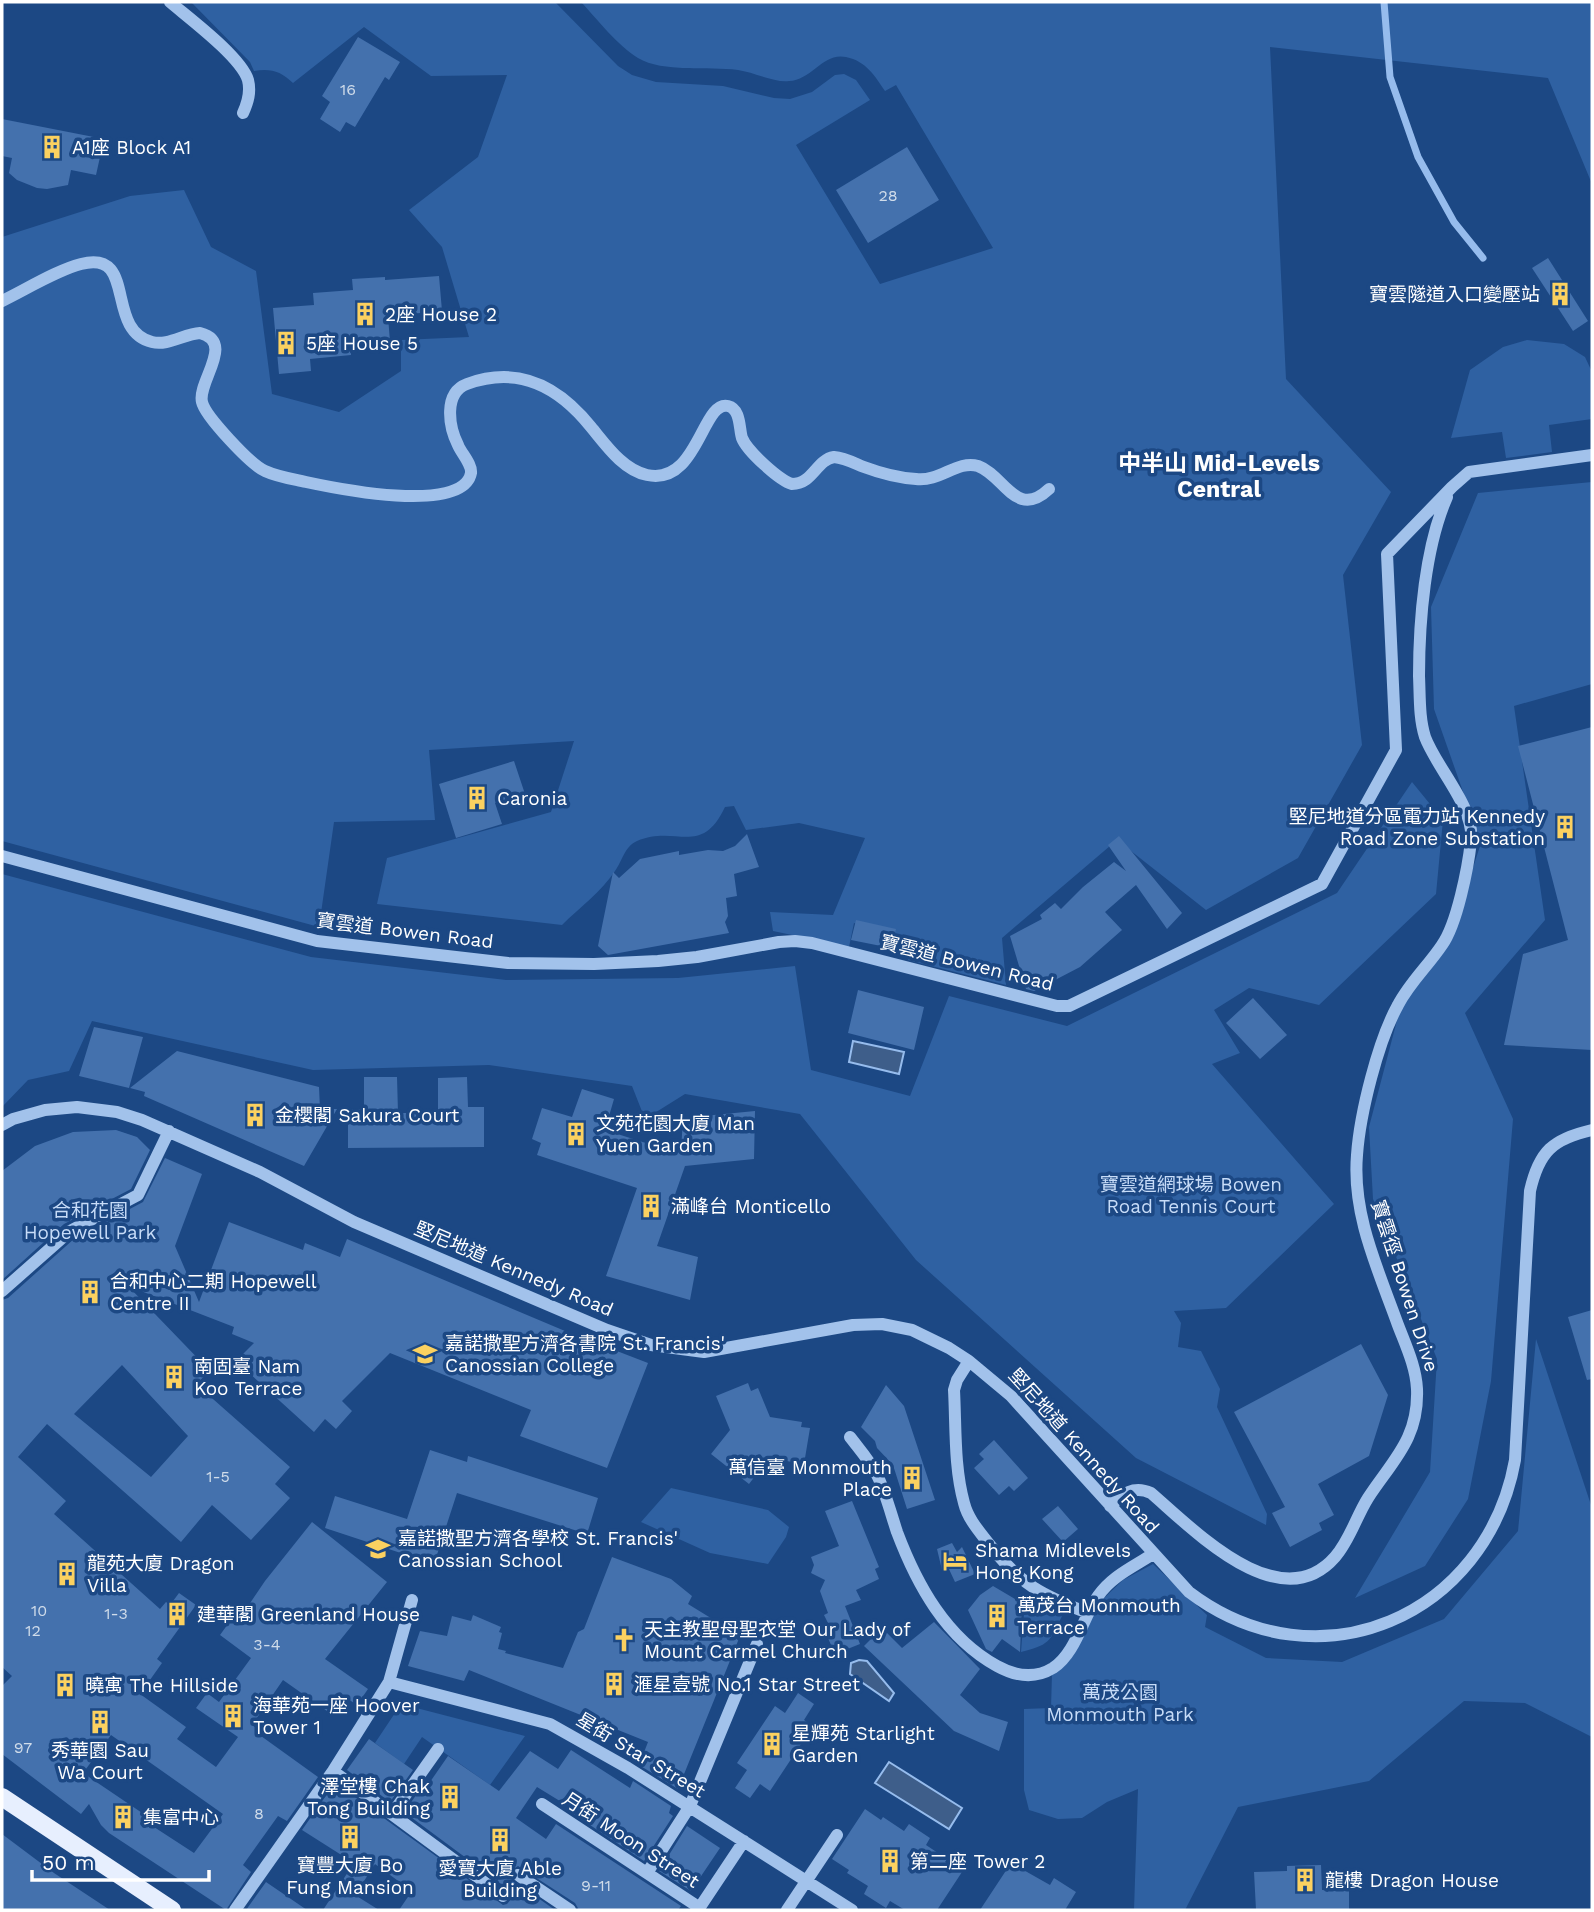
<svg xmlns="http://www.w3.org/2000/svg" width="1594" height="1912" font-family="'Work Sans','Noto Sans TC',sans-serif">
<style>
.green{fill:#2f61a2}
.water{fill:#3e5e8a;stroke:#96bced;stroke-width:2}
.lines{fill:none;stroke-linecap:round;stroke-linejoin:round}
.stream{stroke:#96bced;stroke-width:7}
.building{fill:#4471ad;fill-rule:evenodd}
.minor{stroke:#a2c2eb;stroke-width:12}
.major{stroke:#e7effe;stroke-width:18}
.labels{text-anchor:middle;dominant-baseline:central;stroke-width:7;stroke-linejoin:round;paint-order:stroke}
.number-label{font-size:16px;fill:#d0dcea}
.poi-label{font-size:19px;fill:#fff;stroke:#1c4884;text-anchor:start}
.street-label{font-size:19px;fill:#fff;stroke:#1c4884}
.park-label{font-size:19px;fill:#c7dcf8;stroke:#1c4884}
.quarter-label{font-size:23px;font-weight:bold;fill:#fff;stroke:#1c4884}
</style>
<rect width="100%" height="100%" fill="#1c4884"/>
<path class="green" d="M 191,2 L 555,2 L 618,66 L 632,75 L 656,82 L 723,86 L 774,98 L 790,99 L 812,92 L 835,75 L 844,74 L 856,80 L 870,100 L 796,145 L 880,284 L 993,248 L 896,85 L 885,91 C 875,76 866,61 846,57 C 823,52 812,80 789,81 C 775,83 753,72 738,70 C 708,66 663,73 638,58 C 618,46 597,19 581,2 L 1592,2 L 1592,184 L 1548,78 L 1270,47 L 1286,379 L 1391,492 L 1343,575 L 1362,745 L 1298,858 L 1206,910 L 1117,840 L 1002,938 L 1006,985 L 908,960 L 911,944 L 854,923 L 849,947 L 773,931 L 770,912 L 833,915 L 865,838 L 799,823 L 746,830 L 734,806 L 725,807 C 701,858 676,824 637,841 C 624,847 623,860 615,871 C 602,891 579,908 562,925 L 377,904 L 387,858 L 551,812 L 574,741 L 429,750 L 435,820 L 334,822 L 319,927 L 2,841 L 2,237 L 130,196 L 184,190 L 211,247 L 256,271 L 272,394 L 339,412 L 401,371 L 401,340 L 469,337 L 442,247 L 409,210 L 478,157 L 507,75 L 431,76 L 364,27 L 293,83 C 281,71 270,68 254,71 L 250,62 Z
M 1527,340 L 1564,344 L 1585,357 L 1592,372 L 1592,419 L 1549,425 L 1552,452 L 1506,458 L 1502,432 L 1451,438 L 1470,370 L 1503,347 Z
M 1592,482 L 1592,684 L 1514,706 L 1545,920 L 1465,1013 L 1513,1119 L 1491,1381 L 1468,1499 L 1425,1566 L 1355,1598 L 1430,1472 L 1437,1359 L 1373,1199 L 1369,1127 L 1400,1009 L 1458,914 L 1481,843 L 1434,709 L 1431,607 L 1478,493 Z
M 1412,782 L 1443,820 L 1436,894 L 1319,1005 L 1249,988 L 1214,1010 L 1240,1053 L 1212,1064 L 1334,1204 L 1226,1308 L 1174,1311 L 1181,1323 L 1178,1347 L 1201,1351 L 1220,1389 L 1217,1407 L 1267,1514 L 1266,1525 L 1136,1458 L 916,1260 L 800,1114 L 685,1094 L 645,1119 L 632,1086 L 489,1065 L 313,1070 L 92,1021 L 69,1071 L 28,1080 L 2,1107 L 2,874 L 311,957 L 506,980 L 678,978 L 795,966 L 811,1070 L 910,1096 L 949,996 L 1067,1026 L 1337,893 Z
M 1536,1339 L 1592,1508 L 1592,1737 L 1525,1703 L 1464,1701 L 1369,1781 L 1238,1807 L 1185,1910 L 1134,1910 L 1138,1789 L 1107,1802 L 1082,1818 L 1058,1819 L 1029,1810 L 1024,1790 L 1024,1709 L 1051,1708 L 1052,1674 L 1103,1599 L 1123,1580 L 1153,1564 L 1207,1615 L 1205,1627 L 1266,1658 L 1342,1662 L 1444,1619 L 1518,1531 Z
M 671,1488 L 768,1510 L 789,1527 L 786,1537 L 768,1564 L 710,1553 L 641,1522 Z
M 1025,1601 L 1062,1616 C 1050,1642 1049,1645 1021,1652 Z
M 401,1704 L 525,1736 L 490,1785 L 422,1737 L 404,1764 L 375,1743 Z"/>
<path class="water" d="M 853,1041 L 904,1052 L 899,1074 L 849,1062 Z
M 859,1660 L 867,1661 L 894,1693 L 889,1701 L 850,1674 L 851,1663 Z
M 889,1762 L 962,1808 L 949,1829 L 875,1783 Z"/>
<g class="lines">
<path class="stream" d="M 1384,2 L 1390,77 L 1418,157 L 1454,222 L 1483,258"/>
</g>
<path class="building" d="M 358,37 L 400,62 L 389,80 L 385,77 L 355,127 L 346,122 L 340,132 L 320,119 L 330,102 L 322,96 Z
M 2,119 L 104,139 L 96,175 L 71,170 L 68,185 L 47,189 L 37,188 L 17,180 L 9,173 L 12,158 L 2,156 Z
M 907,147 L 939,200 L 868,243 L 836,190 Z
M 1548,258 L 1588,321 L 1573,331 L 1532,268 Z
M 439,276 L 442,311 L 388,316 L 390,342 L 350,345 L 351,355 L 310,359 L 311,371 L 279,374 L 273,308 L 314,305 L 313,293 L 353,290 L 352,279 L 385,277 L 385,280 Z
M 1592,727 L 1592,1050 L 1504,1045 L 1523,954 L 1568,940 L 1518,746 Z
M 514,761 L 525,794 L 495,803 L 502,824 L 456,838 L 439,784 Z
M 747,834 L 759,867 L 734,874 L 737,896 L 726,898 L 728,916 L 725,922 L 729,933 L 608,955 L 598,946 L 613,872 L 619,878 L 640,859 L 679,851 L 679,855 L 708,850 L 723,851 L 735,846 Z
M 1119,836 L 1182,913 L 1167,929 L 1136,885 L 1105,912 L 1122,930 L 1080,967 L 1034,991 L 1026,989 L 1010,936 L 1042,919 L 1040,915 L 1055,903 L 1061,909 L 1083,887 L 1114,862 L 1126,871 L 1108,845 Z
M 856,920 L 896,929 L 891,948 L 851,940 Z
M 858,990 L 924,1007 L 914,1050 L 848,1033 Z
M 1253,998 L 1287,1035 L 1260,1059 L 1226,1023 Z
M 94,1027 L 143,1037 L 129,1088 L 79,1076 Z
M 177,1051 L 319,1087 L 320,1109 L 337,1109 L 304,1166 L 144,1096 L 145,1092 L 130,1088 Z
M 364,1077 L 397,1077 L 398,1113 L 438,1113 L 438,1078 L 467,1077 L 468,1107 L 484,1107 L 484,1147 L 348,1148 L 348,1109 L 364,1109 Z
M 582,1089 L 614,1099 L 605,1130 L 652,1145 L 681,1151 L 683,1118 L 755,1111 L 754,1159 L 685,1166 L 657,1246 L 698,1257 L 690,1300 L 606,1276 L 637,1188 L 537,1155 L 541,1143 L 532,1139 L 542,1108 L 572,1117 Z
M 116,1130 L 137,1137 L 150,1150 L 131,1189 L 64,1224 L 2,1280 L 2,1171 L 35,1146 L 73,1132 Z
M 165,1158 L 202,1174 L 175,1246 L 199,1302 L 229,1222 L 303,1250 L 305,1243 L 340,1257 L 347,1239 L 565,1331 L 648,1363 L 607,1468 L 520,1436 L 531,1410 L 390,1353 L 342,1401 L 352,1411 L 336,1429 L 325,1419 L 314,1432 L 236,1361 L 254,1343 L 232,1334 L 234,1327 L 128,1286 L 210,1371 L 196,1384 L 290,1467 L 275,1484 L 290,1498 L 251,1540 L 212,1505 L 181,1542 L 47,1424 L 18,1457 L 66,1501 L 54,1514 L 160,1609 L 166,1602 L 170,1605 L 179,1593 L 196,1605 L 157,1659 L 162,1663 L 140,1694 L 186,1727 L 177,1739 L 216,1767 L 238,1737 L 196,1708 L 207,1693 L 219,1702 L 251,1658 L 220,1635 L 233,1617 L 238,1621 L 265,1581 L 312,1522 L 387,1582 L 325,1659 L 368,1689 L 357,1705 L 339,1693 L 327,1711 L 283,1680 L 252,1725 L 263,1733 L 261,1736 L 318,1777 L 287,1821 L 278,1816 L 243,1865 L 251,1872 L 226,1910 L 109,1833 L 101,1825 L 89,1804 L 81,1814 L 2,1754 L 2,1686 L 12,1676 L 2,1667 L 2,1300 L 8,1298 L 75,1238 L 143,1202 ZM 122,1365 L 188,1436 L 151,1477 L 74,1414 ZM 111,1735 L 223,1814 L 194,1853 L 154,1827 L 157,1823 L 83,1773 Z
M 1592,1310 L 1592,1379 L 1587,1380 L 1568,1317 Z
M 1361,1344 L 1388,1395 L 1369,1456 L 1318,1484 L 1334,1515 L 1319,1523 L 1322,1530 L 1290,1547 L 1272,1513 L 1285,1507 L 1234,1412 Z
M 748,1383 L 751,1391 L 758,1388 L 770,1417 L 802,1422 L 801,1427 L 810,1428 L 804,1464 L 769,1458 L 749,1484 L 711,1454 L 730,1430 L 716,1396 Z
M 886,1385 L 904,1406 L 935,1500 L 907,1509 L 893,1465 L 877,1448 L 875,1441 L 861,1427 Z
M 994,1440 L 1028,1478 L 1014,1491 L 1009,1486 L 999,1495 L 974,1468 L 984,1459 L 979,1454 Z
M 430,1450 L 467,1462 L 468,1456 L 598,1498 L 587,1534 L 457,1493 L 434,1564 L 325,1528 L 335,1496 L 407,1519 Z
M 852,1501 L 879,1567 L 875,1569 L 879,1579 L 856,1590 L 861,1600 L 845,1606 L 860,1644 L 835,1654 L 824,1629 L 830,1627 L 824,1615 L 828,1613 L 820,1591 L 825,1580 L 811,1573 L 814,1565 L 811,1557 L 839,1546 L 825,1511 Z
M 1058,1506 L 1078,1529 L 1063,1542 L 1042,1519 Z
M 952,1543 L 957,1552 L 962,1547 L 975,1574 L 955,1582 L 948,1567 L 942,1570 L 937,1549 Z
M 612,1557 L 671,1579 L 692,1596 L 688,1604 L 740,1636 L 678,1789 L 639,1765 L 648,1742 L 469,1670 L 464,1681 L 408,1666 L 420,1631 L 447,1636 L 452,1616 L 471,1621 L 473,1615 L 501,1627 L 499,1632 L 502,1633 L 498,1649 L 506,1651 L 505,1653 L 563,1668 L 578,1632 L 584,1629 Z
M 993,1586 L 1022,1603 L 1020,1652 L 1002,1639 L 992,1652 L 986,1649 L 968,1610 L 980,1595 Z
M 934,1622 L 980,1669 L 960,1695 L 980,1713 L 1008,1722 L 999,1751 L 954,1731 L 864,1646 L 882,1628 L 902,1648 Z
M 798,1693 L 814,1704 L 804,1720 L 813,1726 L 770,1791 L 760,1784 L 750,1798 L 735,1788 L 747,1770 L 737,1763 L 775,1706 L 785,1713 Z
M 369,1739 L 413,1770 L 390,1802 L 347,1770 Z
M 571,1750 L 630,1788 L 633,1781 L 671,1806 L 669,1813 L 673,1816 L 644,1861 L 566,1809 L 568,1806 L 537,1787 L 516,1818 L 546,1839 L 556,1824 L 681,1906 L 678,1910 L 579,1910 L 575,1903 L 518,1866 L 510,1871 L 511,1879 L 555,1910 L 399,1910 L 412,1891 L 375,1864 L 355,1895 L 379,1910 L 323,1910 L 354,1863 L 302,1830 L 332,1787 L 334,1789 L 337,1784 L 503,1905 L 507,1904 L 512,1898 L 508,1889 L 404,1812 L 427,1780 L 430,1782 L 448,1756 L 499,1791 L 530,1751 L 558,1769 Z
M 865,1809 L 881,1820 L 883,1817 L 904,1831 L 909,1824 L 930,1838 L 926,1845 L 947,1859 L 945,1862 L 962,1872 L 937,1910 L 905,1910 L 890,1901 L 886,1908 L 864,1894 L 868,1886 L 847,1873 L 849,1870 L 832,1859 Z
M 687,1826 L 720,1848 L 691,1891 L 659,1871 Z
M 2,1834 L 54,1873 L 110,1910 L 2,1910 Z
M 1011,1863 L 1050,1885 L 1054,1878 L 1076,1892 L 1065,1910 L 980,1910 Z
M 1321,1865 L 1322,1890 L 1349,1889 L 1349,1910 L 1256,1910 L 1254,1872 L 1287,1871 L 1287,1866 Z
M 266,1882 L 307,1910 L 246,1910 Z"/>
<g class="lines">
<path class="minor" d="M 170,2 C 190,19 241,57 248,80 C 251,92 248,102 243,113
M 2,301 C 25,290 57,270 81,264 C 138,249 104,330 152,342 C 168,346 184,334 200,333 C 236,342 197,382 202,402 C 205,416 251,465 265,471 C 278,477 293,479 306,482 C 334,488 463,515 471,473 C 472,464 461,453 458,445 C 449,427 443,393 467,384 C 519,365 559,387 591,427 C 606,445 623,470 647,475 C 698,486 702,400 728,406 C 741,409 739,429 742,438 C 747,451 779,480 792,484 C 813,484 816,460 834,457 C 845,458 854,463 864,467 C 880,473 900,478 916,479 C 940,482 957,460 978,466 C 1004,475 1016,520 1049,489
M 2,856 L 317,941 L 508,963 L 594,964 L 658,961 L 697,957 L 779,942 L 795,941 L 812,943 L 1057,1006 L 1069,1006 L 1322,884 L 1396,750 L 1387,554 L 1452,487 L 1469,472 L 1592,455
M 2,1125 L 13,1119 L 45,1110 L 77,1107 L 117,1112 L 142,1120 L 260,1172 L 354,1222 L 607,1330 L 651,1345 L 704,1352 L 853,1325 L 882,1324 L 912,1330 L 949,1348 L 969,1361 L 1011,1396 L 1189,1592 C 1318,1690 1487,1616 1515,1460 L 1530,1191 C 1539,1151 1553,1139 1592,1130
M 2,1291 L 70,1231 L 138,1195 L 169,1131
M 969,1361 L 957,1380 L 954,1390 C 956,1427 954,1467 964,1503 C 968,1519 979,1531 989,1544 C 1020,1584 1041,1595 1088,1613
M 850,1437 C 860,1450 871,1462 878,1477 C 886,1494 891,1514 897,1532 C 917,1585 946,1638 997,1666 C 1015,1676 1035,1679 1053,1668 C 1076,1653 1083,1617 1098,1596 C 1112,1576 1133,1567 1153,1554
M 1110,1506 C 1123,1494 1133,1485 1151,1493 C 1193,1529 1280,1620 1335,1557 C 1350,1540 1356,1517 1368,1498 C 1392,1461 1419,1439 1417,1389 C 1416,1367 1406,1346 1398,1325 C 1378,1269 1352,1215 1357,1155 C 1360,1113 1378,1041 1398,1005 C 1410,982 1428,966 1442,945 C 1457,924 1468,868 1471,841 C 1475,807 1437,769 1425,737 C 1419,718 1420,697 1419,676 C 1419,621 1425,547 1447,497
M 389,1682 L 550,1724 L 628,1768 L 852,1910
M 333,1771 L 503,1896
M 542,1804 L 700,1908
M 392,1814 L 438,1749
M 647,1873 L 690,1806 L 757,1644
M 518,1875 L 570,1910
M 235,1910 L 333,1771 L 389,1682 L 412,1600
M 698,1910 L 744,1841
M 787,1910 L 837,1835"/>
<path class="major" d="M 2,1797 L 172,1910"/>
</g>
<defs>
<g id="building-bare" transform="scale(1.89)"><path d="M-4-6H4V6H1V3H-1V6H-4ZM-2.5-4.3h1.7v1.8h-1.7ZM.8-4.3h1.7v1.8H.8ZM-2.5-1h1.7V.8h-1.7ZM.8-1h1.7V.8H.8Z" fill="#fbd160" stroke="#1c4884" stroke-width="2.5" paint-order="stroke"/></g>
<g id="school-bare" transform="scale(1.89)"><path d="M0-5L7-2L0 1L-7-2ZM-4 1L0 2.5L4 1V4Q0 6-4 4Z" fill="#fbd160" stroke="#1c4884" stroke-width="2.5" paint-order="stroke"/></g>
<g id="hotel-bare" transform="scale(1.89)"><path d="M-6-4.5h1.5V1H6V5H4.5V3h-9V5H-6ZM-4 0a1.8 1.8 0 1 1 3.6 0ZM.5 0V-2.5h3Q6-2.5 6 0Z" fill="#fbd160" stroke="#1c4884" stroke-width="2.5" paint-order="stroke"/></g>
<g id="church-bare" transform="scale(1.89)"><path d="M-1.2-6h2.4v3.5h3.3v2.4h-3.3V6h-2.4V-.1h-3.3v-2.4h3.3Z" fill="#fbd160" stroke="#1c4884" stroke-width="2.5" paint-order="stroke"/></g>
</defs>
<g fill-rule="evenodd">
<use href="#building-bare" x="52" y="147"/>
<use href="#building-bare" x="1560" y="294"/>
<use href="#building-bare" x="365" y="314"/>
<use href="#building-bare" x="286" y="343"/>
<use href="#building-bare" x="477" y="798"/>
<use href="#building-bare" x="1565" y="827"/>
<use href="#building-bare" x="255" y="1115"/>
<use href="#building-bare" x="576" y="1134"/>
<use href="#building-bare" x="651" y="1206"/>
<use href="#building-bare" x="90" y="1292"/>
<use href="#school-bare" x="425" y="1354"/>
<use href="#building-bare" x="174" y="1377"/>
<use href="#building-bare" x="912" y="1478"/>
<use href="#school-bare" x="378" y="1549"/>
<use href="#hotel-bare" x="955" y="1561"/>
<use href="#building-bare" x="67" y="1574"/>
<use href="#building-bare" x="177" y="1614"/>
<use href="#building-bare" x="997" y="1616"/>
<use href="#church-bare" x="624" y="1640"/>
<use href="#building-bare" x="614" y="1684"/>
<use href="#building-bare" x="65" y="1685"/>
<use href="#building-bare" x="233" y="1716"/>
<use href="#building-bare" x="100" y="1722"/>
<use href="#building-bare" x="772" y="1744"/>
<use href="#building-bare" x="450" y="1797"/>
<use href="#building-bare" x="123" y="1817"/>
<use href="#building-bare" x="350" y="1837"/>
<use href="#building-bare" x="500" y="1840"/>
<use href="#building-bare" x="890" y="1861"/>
<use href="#building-bare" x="1305" y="1880"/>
</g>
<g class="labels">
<g class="number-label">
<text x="348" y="89">16</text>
<text x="888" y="195">28</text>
<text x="218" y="1476">1-5</text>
<text x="39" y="1610">10</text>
<text x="116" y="1613">1-3</text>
<text x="33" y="1630">12</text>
<text x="267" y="1644">3-4</text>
<text x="23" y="1747">97</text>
<text x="259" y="1813">8</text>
<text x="596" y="1885">9-11</text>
</g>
<g class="poi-label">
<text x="72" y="147">A1座 Block A1</text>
<text x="1540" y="294" text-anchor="end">寶雲隧道入口變壓站</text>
<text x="385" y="314">2座 House 2</text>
<text x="306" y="343">5座 House 5</text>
<text x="497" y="798">Caronia</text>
<text x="1545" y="816" text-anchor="end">堅尼地道分區電力站 Kennedy<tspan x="1545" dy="22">Road Zone Substation</tspan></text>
<text x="275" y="1115">金櫻閣 Sakura Court</text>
<text x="596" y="1123">文苑花園大廈 Man<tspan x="596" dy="22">Yuen Garden</tspan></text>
<text x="671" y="1206">滿峰台 Monticello</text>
<text x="110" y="1281">合和中心二期 Hopewell<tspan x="110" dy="22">Centre II</tspan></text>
<text x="445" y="1343">嘉諾撒聖方濟各書院 St. Francis'<tspan x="445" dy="22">Canossian College</tspan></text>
<text x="194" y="1366">南固臺 Nam<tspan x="194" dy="22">Koo Terrace</tspan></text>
<text x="892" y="1467" text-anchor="end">萬信臺 Monmouth<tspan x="892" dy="22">Place</tspan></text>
<text x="398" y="1538">嘉諾撒聖方濟各學校 St. Francis'<tspan x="398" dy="22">Canossian School</tspan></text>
<text x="975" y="1550">Shama Midlevels<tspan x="975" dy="22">Hong Kong</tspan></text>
<text x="87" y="1563">龍苑大廈 Dragon<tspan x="87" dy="22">Villa</tspan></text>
<text x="1017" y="1605">萬茂台 Monmouth<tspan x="1017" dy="22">Terrace</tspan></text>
<text x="197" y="1614">建華閣 Greenland House</text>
<text x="644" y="1629">天主教聖母聖衣堂 Our Lady of<tspan x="644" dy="22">Mount Carmel Church</tspan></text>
<text x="634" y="1684">滙星壹號 No.1 Star Street</text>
<text x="85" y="1685">曉寓 The Hillside</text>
<text x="253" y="1705">海華苑一座 Hoover<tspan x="253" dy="22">Tower 1</tspan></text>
<text x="792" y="1733">星輝苑 Starlight<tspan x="792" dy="22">Garden</tspan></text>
<text x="100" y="1750" text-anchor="middle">秀華園 Sau<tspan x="100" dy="22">Wa Court</tspan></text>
<text x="430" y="1786" text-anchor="end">澤堂樓 Chak<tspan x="430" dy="22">Tong Building</tspan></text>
<text x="143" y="1817">集富中心</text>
<text x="910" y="1861">第二座 Tower 2</text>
<text x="350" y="1865" text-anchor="middle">寶豐大廈 Bo<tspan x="350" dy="22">Fung Mansion</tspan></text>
<text x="500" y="1868" text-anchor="middle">愛寶大廈 Able<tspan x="500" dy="22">Building</tspan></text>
<text x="1325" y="1880">龍樓 Dragon House</text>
</g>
<g class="street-label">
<text transform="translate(405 931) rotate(7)">寶雲道 Bowen Road</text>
<text transform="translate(967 963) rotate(14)">寶雲道 Bowen Road</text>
<text transform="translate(514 1269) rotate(23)">堅尼地道 Kennedy Road</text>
<text transform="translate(1405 1286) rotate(72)">寶雲徑 Bowen Drive</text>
<text transform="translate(1084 1451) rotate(48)">堅尼地道 Kennedy Road</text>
<text transform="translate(641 1755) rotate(31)">星街 Star Street</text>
<text transform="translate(631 1840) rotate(33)">月街 Moon Street</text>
</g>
<g class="park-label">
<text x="1191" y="1184">寶雲道網球場 Bowen<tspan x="1191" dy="22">Road Tennis Court</tspan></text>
<text x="90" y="1210">合和花園<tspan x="90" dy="22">Hopewell Park</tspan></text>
<text x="1120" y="1692">萬茂公園<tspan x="1120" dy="22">Monmouth Park</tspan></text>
</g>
<g class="quarter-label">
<text x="1219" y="463">中半山 Mid-Levels<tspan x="1219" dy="26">Central</tspan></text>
</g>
</g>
<rect width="1594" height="1912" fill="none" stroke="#ffffff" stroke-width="7"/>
<path d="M32 1870v10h177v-10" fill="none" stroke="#ffffff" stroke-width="3.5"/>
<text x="42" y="1870" font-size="21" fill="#ffffff" stroke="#1c4884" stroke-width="5" paint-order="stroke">50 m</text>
</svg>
